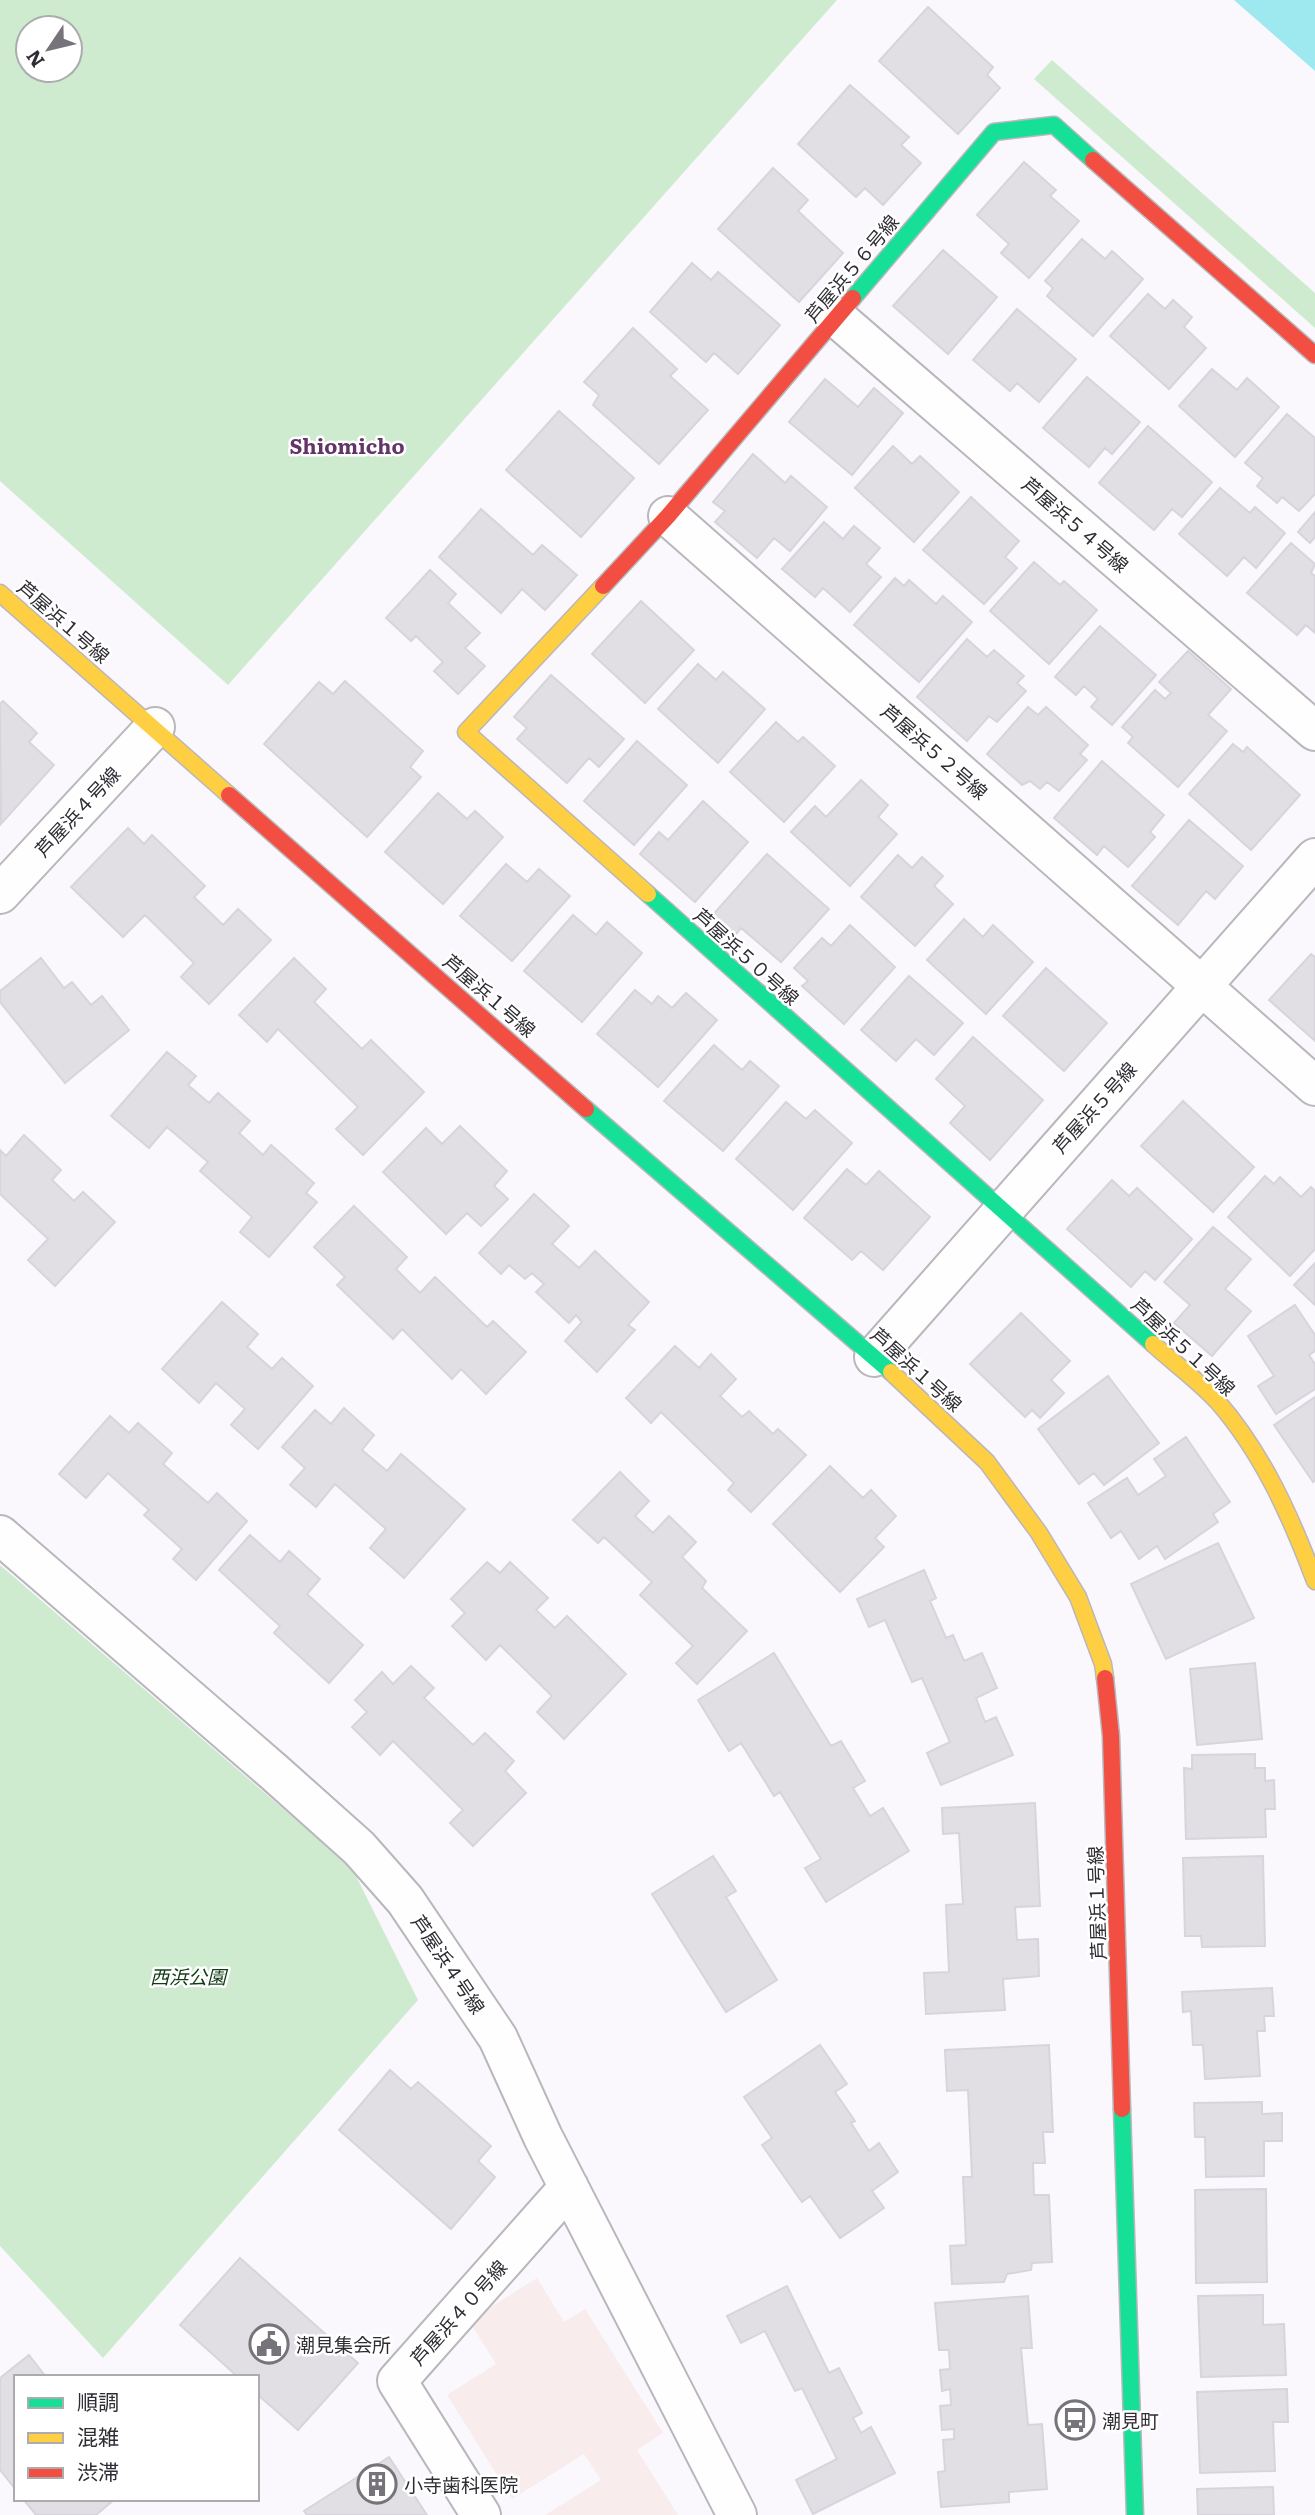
<svg xmlns="http://www.w3.org/2000/svg" width="1315" height="2515" font-family="Literata,'Noto Sans JP',serif">
<style>
.commercial{fill:#f8ecec}
.green{fill:#ceebd0;fill-rule:evenodd}
.water{fill:#9ee9f0}
.building{fill:#e1dfe4;stroke:#d7d5db;stroke-width:2}
.lines{fill:none;stroke-linecap:round;stroke-linejoin:round}
.street-casing{stroke:#b9b7bc;stroke-width:42}
.fast-casing{stroke:#b9b7bc;stroke-width:19}
.slow-casing{stroke:#b9b7bc;stroke-width:19}
.jam-casing{stroke:#b9b7bc;stroke-width:19}
.street{stroke:#fefeff;stroke-width:38}
.fast{stroke:#16e098;stroke-width:16}
.slow{stroke:#ffcf43;stroke-width:16}
.jam{stroke:#f24e42;stroke-width:16}
.labels{text-anchor:middle;dominant-baseline:central;stroke-width:5;stroke-linejoin:round;paint-order:stroke}
.street-label{font-size:19px;fill:#2f2d33;stroke:#fff}
.park-label{font-size:19px;font-style:italic;fill:#113b16;stroke:#fff}
.poi-label{font-size:19px;fill:#2f2d33;stroke:#fff;text-anchor:start}
.neighbourhood-label{font-size:21px;font-weight:bold;fill:#623468;stroke:#fff}
</style>
<rect width="100%" height="100%" fill="#faf8fd"/>
<path class="commercial" d="M 537,2278 L 564,2322 L 585,2309 L 663,2433 L 637,2450 L 678,2515 L 545,2515 L 601,2480 L 584,2454 L 512,2499 L 447,2395 L 496,2364 L 469,2321 Z"/>
<path class="green" d="M 0,0 L 837,0 L 228,685 L 0,481 ZM 70,28 L 70,70 L 28,70 L 28,28 Z
M 1052,60 L 1315,293 L 1315,328 L 1034,79 Z
M 0,1565 L 352,1868 L 418,2000 L 103,2358 L 0,2246 Z"/>
<path class="water" d="M 1234,0 L 1315,0 L 1315,71 Z"/>
<path class="building" d="M 928,7 L 993,67 L 987,75 L 1000,88 L 958,134 L 879,61 Z
M 850,85 L 909,137 L 901,145 L 921,163 L 883,205 L 865,188 L 856,197 L 798,144 Z
M 1024,162 L 1056,190 L 1050,196 L 1079,221 L 1029,278 L 1001,253 L 1009,244 L 977,215 Z
M 773,168 L 808,200 L 798,211 L 843,253 L 799,302 L 718,229 Z
M 1082,239 L 1105,259 L 1112,251 L 1143,279 L 1093,336 L 1047,296 L 1053,288 L 1045,281 Z
M 943,250 L 997,297 L 948,354 L 893,306 Z
M 692,263 L 711,280 L 718,272 L 780,325 L 738,374 L 714,353 L 706,362 L 650,312 Z
M 1148,294 L 1165,309 L 1173,300 L 1192,317 L 1184,327 L 1206,348 L 1169,389 L 1110,336 Z
M 1017,309 L 1076,359 L 1039,402 L 1017,383 L 1010,391 L 973,360 Z
M 633,328 L 677,369 L 670,376 L 708,410 L 659,464 L 593,405 L 599,395 L 584,382 Z
M 1212,369 L 1237,390 L 1247,378 L 1279,407 L 1235,457 L 1179,406 Z
M 1087,377 L 1140,422 L 1112,454 L 1105,448 L 1089,467 L 1043,428 Z
M 825,379 L 858,407 L 874,388 L 903,413 L 852,475 L 789,422 Z
M 559,411 L 634,478 L 581,537 L 506,470 Z
M 1287,414 L 1315,438 L 1315,494 L 1299,511 L 1282,497 L 1277,503 L 1257,486 L 1263,478 L 1245,463 Z
M 1148,426 L 1212,482 L 1182,517 L 1172,509 L 1154,530 L 1099,483 Z
M 893,446 L 912,464 L 920,456 L 959,492 L 914,542 L 855,488 Z
M 753,454 L 785,483 L 791,476 L 827,507 L 790,551 L 774,538 L 757,558 L 715,522 L 725,511 L 713,502 Z
M 1220,488 L 1250,513 L 1255,507 L 1285,533 L 1256,568 L 1244,557 L 1227,576 L 1179,534 Z
M 971,497 L 1019,541 L 1005,557 L 1017,568 L 984,604 L 923,550 Z
M 481,509 L 533,555 L 542,545 L 577,575 L 545,610 L 522,589 L 501,613 L 439,557 Z
M 1315,512 L 1315,537 L 1310,543 L 1298,532 Z
M 824,522 L 843,539 L 854,526 L 880,548 L 866,564 L 881,577 L 850,612 L 823,588 L 815,597 L 782,569 Z
M 1291,543 L 1315,564 L 1311,573 L 1315,576 L 1315,633 L 1306,625 L 1297,635 L 1247,593 Z
M 1034,562 L 1060,585 L 1064,581 L 1097,610 L 1049,664 L 990,611 Z
M 430,570 L 456,594 L 448,603 L 480,633 L 465,648 L 485,666 L 458,694 L 434,671 L 443,662 L 416,636 L 411,641 L 386,618 Z
M 895,578 L 904,586 L 909,580 L 936,604 L 943,596 L 972,622 L 919,682 L 854,625 Z
M 641,601 L 694,650 L 645,703 L 592,654 Z
M 1100,626 L 1156,675 L 1112,725 L 1091,707 L 1098,699 L 1084,686 L 1076,695 L 1055,677 Z
M 967,639 L 987,657 L 994,650 L 1024,676 L 1017,683 L 1026,691 L 997,722 L 989,716 L 967,741 L 917,697 Z
M 1188,651 L 1231,689 L 1208,715 L 1227,731 L 1178,787 L 1128,743 L 1133,737 L 1122,727 L 1155,690 L 1165,699 L 1171,693 L 1159,682 Z
M 698,664 L 716,680 L 723,672 L 765,709 L 718,763 L 658,709 Z
M 551,675 L 624,739 L 599,767 L 589,758 L 567,783 L 517,739 L 527,728 L 514,717 Z
M 345,681 L 423,751 L 410,767 L 421,777 L 367,837 L 264,744 L 319,682 L 333,694 Z
M 3,701 L 37,733 L 29,742 L 54,765 L 1,824 L 0,704 Z
M 1028,707 L 1038,715 L 1046,707 L 1088,745 L 1080,754 L 1087,760 L 1059,791 L 1047,782 L 1040,789 L 1030,781 L 1022,785 L 987,754 Z
M 776,722 L 798,742 L 803,737 L 835,766 L 784,822 L 730,772 Z
M 637,741 L 687,785 L 634,845 L 584,801 Z
M 1233,744 L 1243,752 L 1247,747 L 1300,795 L 1251,850 L 1189,794 Z
M 1102,761 L 1164,815 L 1150,832 L 1155,837 L 1128,867 L 1104,846 L 1097,855 L 1054,818 Z
M 861,780 L 888,805 L 878,817 L 897,834 L 850,886 L 791,832 L 815,806 L 826,817 Z
M 438,793 L 467,819 L 475,811 L 503,837 L 443,904 L 385,852 Z
M 703,801 L 748,842 L 695,902 L 640,854 L 659,832 L 668,840 Z
M 1189,820 L 1243,866 L 1215,899 L 1206,891 L 1178,925 L 1132,886 Z
M 128,828 L 144,844 L 152,835 L 205,886 L 194,897 L 223,925 L 238,909 L 271,940 L 209,1004 L 181,977 L 194,963 L 145,915 L 123,937 L 71,887 Z
M 767,854 L 829,909 L 781,962 L 741,928 L 732,939 L 710,918 Z
M 898,855 L 912,868 L 922,857 L 943,876 L 934,886 L 953,904 L 915,946 L 861,897 Z
M 506,864 L 527,882 L 539,869 L 570,896 L 512,961 L 460,916 Z
M 573,915 L 596,935 L 607,922 L 642,953 L 582,1022 L 524,971 Z
M 964,919 L 983,937 L 993,925 L 1033,962 L 986,1014 L 927,960 Z
M 850,925 L 895,967 L 844,1024 L 802,986 L 808,981 L 794,968 L 822,938 L 831,946 Z
M 1311,954 L 1315,957 L 1315,1041 L 1269,1000 Z
M 41,958 L 64,988 L 72,982 L 91,1005 L 102,996 L 129,1030 L 65,1083 L 0,1002 L 0,991 Z
M 294,958 L 326,989 L 314,1002 L 362,1049 L 371,1040 L 424,1092 L 363,1155 L 336,1129 L 358,1107 L 278,1029 L 267,1042 L 239,1015 Z
M 1046,968 L 1107,1023 L 1064,1071 L 1003,1016 Z
M 909,976 L 963,1023 L 934,1055 L 916,1039 L 896,1061 L 861,1030 Z
M 635,990 L 652,1004 L 658,996 L 672,1008 L 686,993 L 717,1020 L 658,1087 L 597,1034 Z
M 973,1037 L 1043,1100 L 990,1160 L 950,1123 L 965,1106 L 936,1079 Z
M 714,1045 L 742,1070 L 750,1061 L 779,1086 L 723,1151 L 664,1101 Z
M 167,1052 L 196,1076 L 188,1085 L 209,1103 L 218,1093 L 250,1121 L 239,1133 L 263,1155 L 271,1145 L 314,1183 L 306,1193 L 317,1202 L 269,1257 L 240,1232 L 252,1217 L 200,1171 L 208,1162 L 167,1127 L 149,1148 L 111,1116 Z
M 1183,1101 L 1254,1167 L 1213,1212 L 1141,1146 Z
M 786,1102 L 806,1119 L 815,1110 L 852,1143 L 793,1210 L 736,1159 Z
M 460,1126 L 507,1171 L 494,1186 L 508,1199 L 481,1226 L 467,1213 L 446,1234 L 383,1172 L 426,1128 L 442,1144 Z
M 24,1135 L 61,1170 L 52,1180 L 74,1201 L 83,1192 L 115,1222 L 55,1286 L 28,1260 L 48,1239 L 0,1194 L 0,1150 L 6,1156 Z
M 847,1169 L 866,1185 L 879,1171 L 930,1217 L 883,1270 L 861,1251 L 852,1260 L 804,1218 Z
M 1265,1176 L 1274,1184 L 1280,1177 L 1301,1197 L 1311,1187 L 1315,1191 L 1315,1249 L 1290,1276 L 1228,1217 Z
M 1112,1180 L 1129,1196 L 1137,1188 L 1192,1239 L 1155,1280 L 1145,1271 L 1131,1287 L 1067,1229 Z
M 534,1194 L 569,1226 L 552,1244 L 579,1268 L 595,1251 L 649,1302 L 628,1325 L 635,1330 L 597,1372 L 565,1341 L 582,1322 L 576,1315 L 569,1323 L 536,1292 L 544,1284 L 532,1273 L 525,1279 L 509,1265 L 501,1274 L 479,1253 Z
M 354,1206 L 407,1257 L 396,1269 L 420,1293 L 435,1277 L 487,1327 L 493,1321 L 526,1352 L 486,1394 L 461,1369 L 452,1379 L 402,1329 L 393,1339 L 337,1285 L 345,1277 L 314,1247 Z
M 1213,1227 L 1251,1259 L 1225,1289 L 1251,1311 L 1212,1356 L 1174,1323 L 1190,1305 L 1164,1282 Z
M 1315,1263 L 1315,1305 L 1294,1285 Z
M 222,1302 L 258,1334 L 247,1347 L 272,1369 L 282,1358 L 313,1386 L 258,1449 L 231,1425 L 245,1409 L 216,1383 L 199,1403 L 162,1369 Z
M 1295,1305 L 1315,1335 L 1315,1351 L 1309,1355 L 1315,1364 L 1315,1389 L 1276,1414 L 1258,1386 L 1274,1376 L 1248,1336 Z
M 1021,1313 L 1070,1361 L 1051,1380 L 1064,1393 L 1040,1418 L 1032,1410 L 1025,1417 L 970,1364 Z
M 675,1346 L 699,1368 L 711,1354 L 736,1379 L 720,1396 L 742,1417 L 749,1411 L 773,1434 L 778,1429 L 806,1455 L 751,1512 L 728,1490 L 734,1483 L 661,1412 L 651,1423 L 626,1398 Z
M 1108,1376 L 1159,1443 L 1104,1485 L 1094,1473 L 1079,1484 L 1038,1429 Z
M 1315,1397 L 1315,1480 L 1313,1482 L 1274,1425 Z
M 344,1408 L 374,1435 L 362,1450 L 387,1471 L 401,1454 L 465,1509 L 404,1578 L 370,1548 L 386,1529 L 335,1484 L 316,1507 L 290,1485 L 305,1468 L 282,1447 L 315,1410 L 331,1424 Z
M 110,1416 L 129,1433 L 138,1423 L 172,1453 L 163,1464 L 208,1503 L 217,1493 L 247,1521 L 196,1580 L 173,1559 L 182,1549 L 144,1515 L 149,1510 L 108,1473 L 86,1498 L 59,1474 Z
M 1186,1437 L 1230,1502 L 1213,1514 L 1218,1522 L 1165,1559 L 1157,1546 L 1139,1559 L 1121,1531 L 1111,1538 L 1088,1503 L 1127,1478 L 1138,1495 L 1166,1476 L 1154,1459 Z
M 830,1466 L 863,1498 L 871,1490 L 896,1516 L 875,1538 L 884,1547 L 840,1592 L 773,1524 Z
M 620,1472 L 649,1501 L 635,1516 L 653,1533 L 669,1516 L 696,1542 L 682,1557 L 706,1581 L 702,1588 L 747,1631 L 697,1684 L 676,1663 L 693,1646 L 640,1595 L 652,1582 L 604,1537 L 598,1543 L 573,1520 Z
M 250,1535 L 280,1562 L 289,1551 L 320,1579 L 307,1594 L 363,1645 L 329,1683 L 274,1633 L 280,1626 L 219,1570 Z
M 1218,1543 L 1254,1618 L 1166,1659 L 1131,1584 Z
M 487,1562 L 500,1573 L 510,1562 L 548,1598 L 536,1610 L 555,1628 L 567,1616 L 626,1674 L 564,1739 L 537,1712 L 552,1696 L 500,1645 L 486,1660 L 452,1626 L 465,1613 L 451,1599 Z
M 924,1570 L 936,1598 L 930,1601 L 946,1638 L 953,1635 L 964,1661 L 982,1653 L 997,1688 L 976,1698 L 985,1722 L 996,1717 L 1013,1755 L 941,1785 L 927,1753 L 950,1742 L 922,1678 L 912,1682 L 885,1620 L 869,1627 L 857,1599 Z
M 774,1653 L 831,1746 L 841,1741 L 865,1781 L 853,1788 L 870,1816 L 883,1808 L 909,1851 L 826,1902 L 805,1868 L 821,1859 L 780,1792 L 774,1796 L 741,1743 L 729,1751 L 698,1700 Z
M 1255,1663 L 1262,1739 L 1197,1745 L 1190,1669 Z
M 411,1666 L 434,1688 L 424,1698 L 473,1745 L 485,1733 L 514,1761 L 505,1771 L 526,1793 L 473,1846 L 450,1823 L 463,1810 L 393,1741 L 380,1755 L 352,1727 L 367,1712 L 355,1700 L 382,1672 L 393,1684 Z
M 1255,1754 L 1255,1768 L 1265,1768 L 1265,1781 L 1274,1780 L 1275,1809 L 1265,1809 L 1266,1837 L 1186,1839 L 1184,1768 L 1192,1769 L 1192,1755 Z
M 1035,1803 L 1040,1906 L 1015,1907 L 1017,1940 L 1038,1939 L 1039,1976 L 1003,1979 L 1005,2010 L 926,2014 L 924,1973 L 949,1972 L 946,1905 L 963,1904 L 959,1833 L 943,1834 L 942,1808 Z
M 713,1856 L 736,1891 L 726,1897 L 777,1980 L 726,2012 L 652,1894 Z
M 1263,1856 L 1265,1946 L 1202,1947 L 1201,1936 L 1185,1936 L 1183,1858 Z
M 1272,1988 L 1274,2016 L 1264,2016 L 1265,2031 L 1257,2031 L 1260,2076 L 1205,2079 L 1203,2045 L 1193,2045 L 1191,2011 L 1183,2012 L 1182,1992 Z
M 820,2045 L 847,2084 L 835,2092 L 855,2121 L 851,2123 L 869,2151 L 879,2143 L 898,2172 L 872,2191 L 884,2208 L 840,2238 L 810,2196 L 802,2202 L 762,2145 L 772,2138 L 744,2097 Z
M 1049,2045 L 1053,2132 L 1043,2132 L 1045,2163 L 1033,2163 L 1034,2195 L 1049,2195 L 1052,2262 L 1032,2263 L 1031,2270 L 1007,2274 L 1004,2282 L 952,2284 L 950,2246 L 966,2245 L 963,2177 L 972,2177 L 968,2090 L 947,2091 L 945,2050 Z
M 390,2070 L 411,2089 L 418,2082 L 491,2146 L 478,2161 L 495,2177 L 451,2229 L 339,2130 Z
M 1262,2102 L 1262,2114 L 1282,2113 L 1282,2141 L 1264,2141 L 1264,2176 L 1206,2177 L 1205,2137 L 1195,2137 L 1194,2103 Z
M 1266,2189 L 1267,2282 L 1196,2283 L 1195,2190 Z
M 240,2258 L 358,2363 L 298,2430 L 257,2394 L 257,2377 L 238,2377 L 180,2325 Z
M 787,2286 L 829,2373 L 839,2368 L 862,2413 L 853,2418 L 861,2433 L 871,2427 L 895,2473 L 813,2514 L 796,2480 L 837,2459 L 802,2388 L 795,2391 L 765,2331 L 741,2343 L 727,2316 Z
M 1263,2295 L 1263,2325 L 1284,2324 L 1286,2375 L 1201,2377 L 1198,2296 Z
M 1028,2296 L 1032,2348 L 1021,2348 L 1028,2425 L 1042,2424 L 1047,2489 L 1009,2492 L 1009,2502 L 941,2507 L 938,2472 L 945,2471 L 943,2440 L 954,2439 L 954,2429 L 942,2430 L 940,2406 L 951,2405 L 950,2389 L 942,2391 L 940,2370 L 950,2369 L 949,2350 L 939,2350 L 935,2303 Z
M 29,2355 L 46,2377 L 16,2377 L 16,2490 L 0,2470 L 0,2378 Z
M 1287,2389 L 1288,2422 L 1273,2422 L 1275,2471 L 1200,2473 L 1197,2392 Z
M 389,2457 L 427,2515 L 307,2515 L 304,2511 Z
M 1273,2487 L 1274,2515 L 1198,2515 L 1197,2489 Z
M 23,2499 L 115,2499 L 96,2515 L 36,2515 Z"/>
<g class="lines">
<g class="street-casing">
<path id="street" d="M 836,317 L 1315,731
M 668,516 L 1315,1086
M 0,894 L 155,727
M 874,1357 L 1315,858
M 0,1535 L 274,1772 L 359,1848 L 405,1900 L 498,2038 L 543,2137 L 737,2515
M 481,2515 L 397,2381 L 569,2187"/>
</g>
<g class="fast-casing">
<path id="fast" d="M 853,298 L 994,132 L 1054,125 L 1093,160
M 648,894 L 1153,1344
M 586,1109 L 891,1372
M 1122,2109 L 1135,2515"/>
</g>
<g class="slow-casing">
<path id="slow" d="M 603,586 L 466,732 L 648,894
M 0,593 L 229,795
M 1153,1344 C 1174,1363 1199,1381 1218,1402 C 1263,1454 1291,1517 1315,1581
M 891,1372 L 987,1462 L 1039,1533 L 1078,1597 L 1103,1664 L 1105,1678"/>
</g>
<g class="jam-casing">
<path id="jam" d="M 1093,160 L 1315,355
M 603,586 L 668,516 L 853,298
M 229,795 L 586,1109
M 1105,1678 L 1111,1736 L 1122,2109"/>
</g>
<use href="#street" class="street"/>
<use href="#fast" class="fast"/>
<use href="#slow" class="slow"/>
<use href="#jam" class="jam"/>
</g>
<defs>
<g id="civic-ring" transform="scale(2.0125)"><circle r="9.5" fill="#fff" stroke="#76747a" stroke-width="1.5"/><path d="M-.6-6.5H3V-4.5H.6V-3L4-1V1h2V6H-6V1h2V-1L-.6-3ZM-1.2 2.5V6h2.4V2.5Z" fill="#76747a"/></g>
<g id="bus-ring" transform="scale(2.0125)"><circle r="9.5" fill="#fff" stroke="#76747a" stroke-width="1.5"/><path d="M-5-6H5V4H4V6H2V4H-2V6H-4V4H-5ZM-3.5-4V0h7V-4ZM-3.5 1.2v1.5H-2V1.2ZM2 1.2v1.5H3.5V1.2Z" fill="#76747a"/></g>
<g id="building-ring" transform="scale(2.0125)"><circle r="9.5" fill="#fff" stroke="#76747a" stroke-width="1.5"/><path d="M-4-6H4V6H1V3H-1V6H-4ZM-2.5-4.3h1.7v1.8h-1.7ZM.8-4.3h1.7v1.8H.8ZM-2.5-1h1.7V.8h-1.7ZM.8-1h1.7V.8H.8Z" fill="#76747a"/></g>
</defs>
<g fill-rule="evenodd">
<use href="#civic-ring" x="269" y="2344"/>
<use href="#bus-ring" x="1075" y="2420"/>
<use href="#building-ring" x="377" y="2484"/>
</g>
<g class="labels">
<g class="street-label">
<text transform="translate(851 268) rotate(-50)">芦屋浜５６号線</text>
<text transform="translate(1076 524) rotate(41)">芦屋浜５４号線</text>
<text transform="translate(64 621) rotate(41)">芦屋浜１号線</text>
<text transform="translate(935 751) rotate(41)">芦屋浜５２号線</text>
<text transform="translate(77 811) rotate(-47)">芦屋浜４号線</text>
<text transform="translate(747 956) rotate(42)">芦屋浜５０号線</text>
<text transform="translate(490 995) rotate(41)">芦屋浜１号線</text>
<text transform="translate(1094 1107) rotate(-48)">芦屋浜５号線</text>
<text transform="translate(1184 1346) rotate(43)">芦屋浜５１号線</text>
<text transform="translate(917 1369) rotate(42)">芦屋浜１号線</text>
<text transform="translate(1096 1903) rotate(-92)">芦屋浜１号線</text>
<text transform="translate(449 1964) rotate(56)">芦屋浜４号線</text>
<text transform="translate(458 2312) rotate(-48)">芦屋浜４０号線</text>
</g>
<g class="park-label">
<text x="188" y="1976">西浜公園</text>
</g>
<g class="poi-label">
<text x="296" y="2344">潮見集会所</text>
<text x="1102" y="2420">潮見町</text>
<text x="404" y="2484">小寺歯科医院</text>
</g>
<g class="neighbourhood-label">
<text x="347" y="444">Shiomicho</text>
</g>
</g>
<rect x="14" y="2375" width="245" height="126" fill="#ffffff" stroke="#acabad" stroke-width="2"/>
<rect x="28" y="2398" width="35" height="10" fill="#16e098" stroke="#acabad" stroke-width="2"/>
<text x="77" y="2410" font-size="21" fill="#2f2d33">順調</text>
<rect x="28" y="2433" width="35" height="10" fill="#ffcf43" stroke="#acabad" stroke-width="2"/>
<text x="77" y="2445" font-size="21" fill="#2f2d33">混雑</text>
<rect x="28" y="2468" width="35" height="10" fill="#f24e42" stroke="#acabad" stroke-width="2"/>
<text x="77" y="2480" font-size="21" fill="#2f2d33">渋滞</text>
<g transform="translate(49 49) rotate(235)"><circle r="33" fill="#ffffff" stroke="#acabad" stroke-width="2"/>
<path d="M0-5L12 26L0 18L-12 26Z" fill="#76747a"/>
<text y="-10" font-size="19" font-weight="bold" text-anchor="middle" fill="#2f2d33">N</text>
</g>
</svg>
